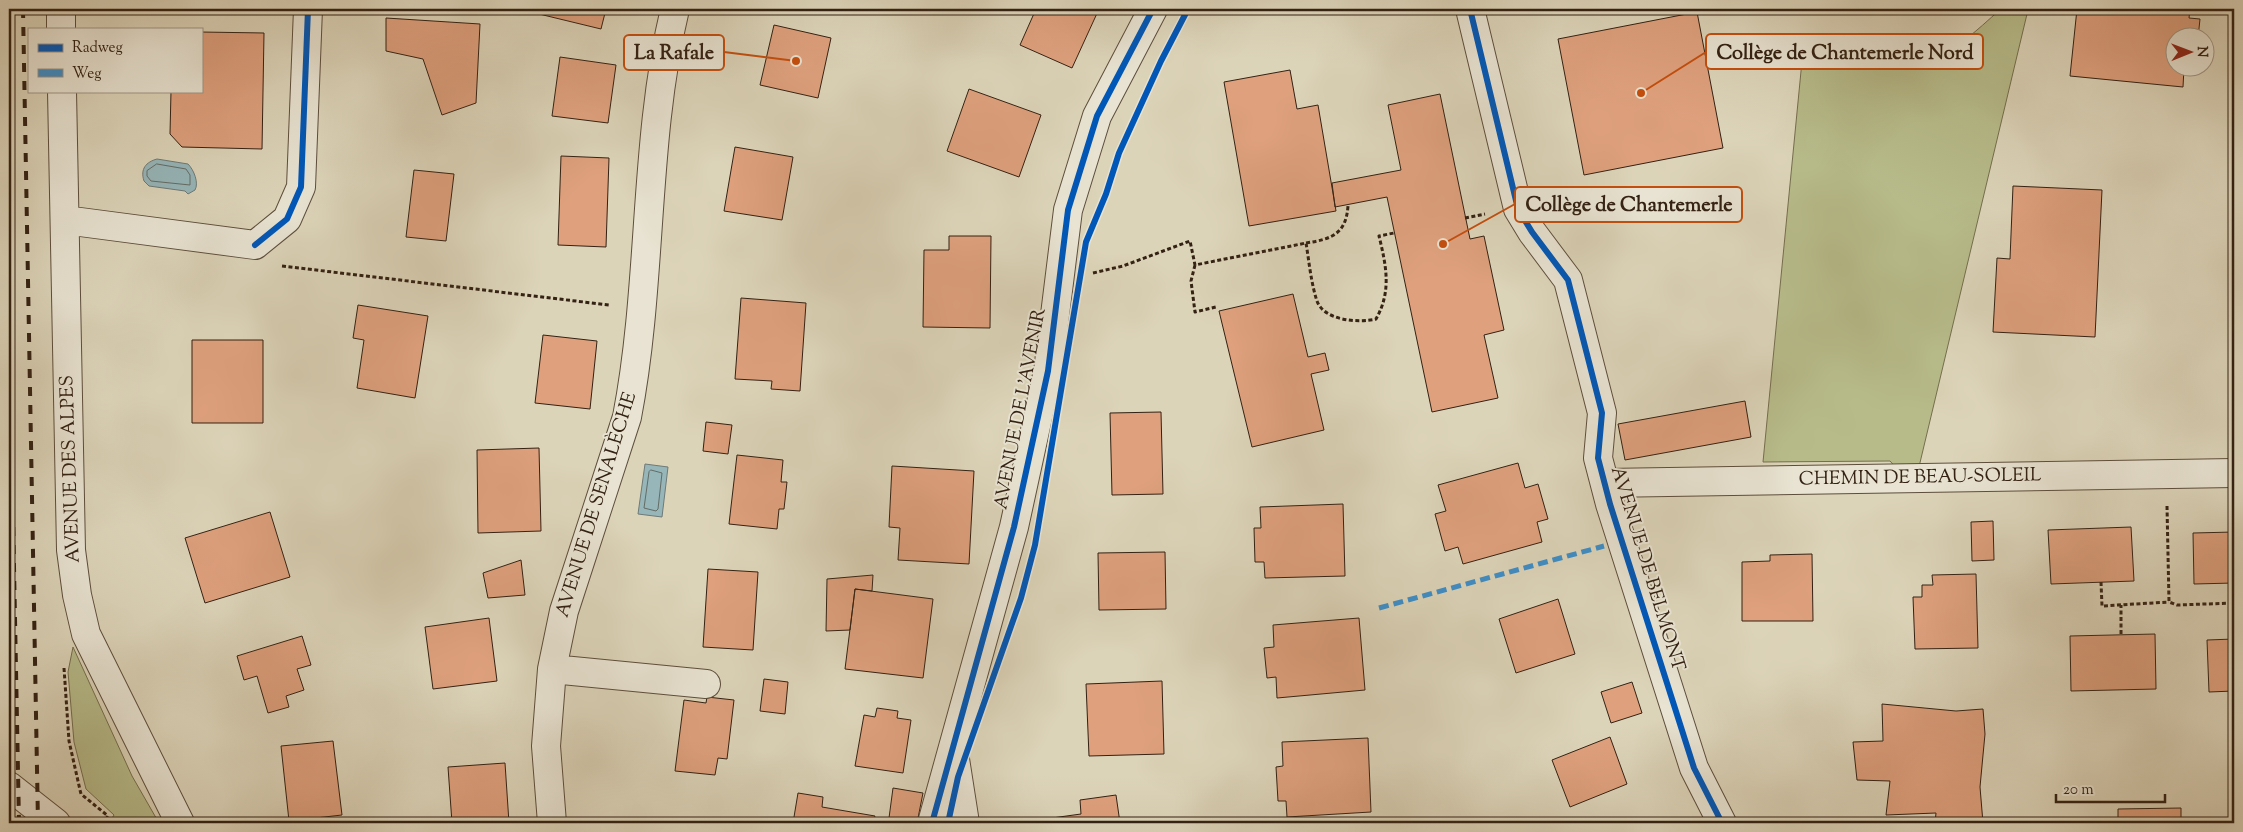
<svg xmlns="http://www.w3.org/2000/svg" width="2243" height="832" font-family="'Sorts Mill Goudy',serif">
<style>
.green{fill:#b7bb8a;stroke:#756e4e}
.water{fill:#96b6b9;stroke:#6e7a77}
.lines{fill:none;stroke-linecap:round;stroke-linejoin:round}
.shore{stroke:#646c66;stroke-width:1}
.building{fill:#dea07d;stroke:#332113}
.minor-casing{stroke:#5d4e3c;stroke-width:30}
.path{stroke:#332113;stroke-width:3;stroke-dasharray:4 2.5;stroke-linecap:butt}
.minor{stroke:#e8e3d2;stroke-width:28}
.rail{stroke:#332113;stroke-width:4;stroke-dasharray:9 9;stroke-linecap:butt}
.quiet{stroke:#3d8ec8;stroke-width:5;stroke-dasharray:10 5;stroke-linecap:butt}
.cycleway-casing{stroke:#e8e3d2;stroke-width:9}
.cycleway{stroke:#0057b8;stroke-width:6}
.labels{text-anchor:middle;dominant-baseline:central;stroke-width:4;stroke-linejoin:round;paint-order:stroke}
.street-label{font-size:19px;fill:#332113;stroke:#e8e3d2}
.leader{fill:none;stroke:#c44e0d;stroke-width:2}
.callout-dot{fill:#c44e0d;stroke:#e8e3d2;stroke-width:2}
.callout{fill:#e8e3d2;stroke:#c44e0d;stroke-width:2}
.callout-label{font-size:20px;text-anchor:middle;font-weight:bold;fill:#332113}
</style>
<rect width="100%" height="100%" fill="#dcd4b9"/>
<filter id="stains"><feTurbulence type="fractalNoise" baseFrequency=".004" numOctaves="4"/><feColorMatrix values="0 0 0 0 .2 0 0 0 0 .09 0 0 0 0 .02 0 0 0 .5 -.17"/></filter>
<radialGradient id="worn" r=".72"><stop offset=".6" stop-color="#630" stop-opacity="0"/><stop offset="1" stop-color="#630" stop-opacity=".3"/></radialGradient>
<path class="green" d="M 2001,9 L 2020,9 L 2027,14 L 1918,471 L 1901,473 L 1890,461 L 1763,462 L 1802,61 C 1856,70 1915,74 1963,41 C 1976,32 1989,19 2001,9 Z
M 73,647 L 132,776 L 159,823 L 109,823 L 114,815 L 86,789 L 74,742 L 68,672 Z"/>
<path class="water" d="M 157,159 L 188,164 C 194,170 199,183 195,190 L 188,194 L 185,191 L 149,186 L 144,181 C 140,169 146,162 157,159 Z
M 645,464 L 668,467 L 662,517 L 638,514 Z"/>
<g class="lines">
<path class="shore" d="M 157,164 L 186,169 L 190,175 L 190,185 L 151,181 L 147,176 L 147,171 Z
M 651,470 L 662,473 L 658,509 L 656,511 L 644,508 L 649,472 Z"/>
</g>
<path class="building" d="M 536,9 L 606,9 L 601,29 L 535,13 Z
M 1036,9 L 1099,9 L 1072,68 L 1020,45 Z
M 2077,9 L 2190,9 L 2189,18 L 2200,19 L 2198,38 L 2176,38 L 2176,68 L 2184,68 L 2183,87 L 2070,76 Z
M 1697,12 L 1723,148 L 1584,175 L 1558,39 Z
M 386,18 L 480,24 L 476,103 L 442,115 L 423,59 L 386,51 Z
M 774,25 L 831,38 L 818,98 L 760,85 Z
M 201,32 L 264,33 L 262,149 L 182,147 L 170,134 L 171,91 L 201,91 Z
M 560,57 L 616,65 L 608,123 L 552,116 Z
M 1290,70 L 1297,109 L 1318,105 L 1336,211 L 1249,226 L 1224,82 Z
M 969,89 L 1041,115 L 1019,177 L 947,151 Z
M 1440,94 L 1470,239 L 1484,236 L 1504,330 L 1484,335 L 1498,398 L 1432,412 L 1387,197 L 1335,207 L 1332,183 L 1401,170 L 1388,105 Z
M 735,147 L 793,157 L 782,220 L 724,211 Z
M 561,156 L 609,158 L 606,247 L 558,245 Z
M 414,170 L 454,174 L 446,241 L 406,237 Z
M 2013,186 L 2102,190 L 2095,337 L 1993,332 L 1997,258 L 2010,259 Z
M 949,236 L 991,236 L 990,328 L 923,327 L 924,250 L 949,250 Z
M 1293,294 L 1308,357 L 1325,353 L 1329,370 L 1311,374 L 1324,430 L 1252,447 L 1219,311 Z
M 741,298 L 806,303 L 800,391 L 771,389 L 772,381 L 735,379 Z
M 358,305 L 428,316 L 415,398 L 357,388 L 364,340 L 353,338 Z
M 543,335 L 597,341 L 590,409 L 535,403 Z
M 192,340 L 263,340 L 263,423 L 192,423 Z
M 1745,401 L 1751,437 L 1625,460 L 1618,424 Z
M 1161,412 L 1163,494 L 1112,495 L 1110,413 Z
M 706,422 L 732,425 L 728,454 L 703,451 Z
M 539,448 L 541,531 L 478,533 L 477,450 Z
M 737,455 L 783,460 L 781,482 L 787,482 L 784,509 L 779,509 L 777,529 L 729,524 Z
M 1518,463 L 1525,488 L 1538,484 L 1548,519 L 1537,522 L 1542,542 L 1463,564 L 1458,547 L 1445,551 L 1435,514 L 1446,511 L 1438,485 Z
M 892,466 L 974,471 L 969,564 L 898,560 L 900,528 L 889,527 Z
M 1343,504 L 1345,576 L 1265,578 L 1264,562 L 1255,562 L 1254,528 L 1261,528 L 1260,507 Z
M 270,512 L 290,577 L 205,603 L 185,538 Z
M 1993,521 L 1994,560 L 1972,561 L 1971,522 Z
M 2131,527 L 2134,581 L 2051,584 L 2048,530 Z
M 2234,532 L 2234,583 L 2194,584 L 2193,533 Z
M 1165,552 L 1166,609 L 1099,610 L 1098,553 Z
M 1812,554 L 1813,621 L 1742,621 L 1742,562 L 1770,561 L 1770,555 Z
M 521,560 L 525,595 L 488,598 L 483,573 Z
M 708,569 L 758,572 L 753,650 L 703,647 Z
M 1976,574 L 1978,648 L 1915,649 L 1913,597 L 1922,597 L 1922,585 L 1933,585 L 1932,575 Z
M 873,575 L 872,591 L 855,589 L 850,630 L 826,631 L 827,579 Z
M 855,589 L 933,599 L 923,678 L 845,669 Z
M 1558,599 L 1575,654 L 1516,673 L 1499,619 Z
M 489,618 L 497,681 L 433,689 L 425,627 Z
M 1359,618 L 1365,690 L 1277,698 L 1276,677 L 1267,678 L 1264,648 L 1274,647 L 1273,625 Z
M 2155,634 L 2156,689 L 2071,691 L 2070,636 Z
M 302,636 L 311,665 L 297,669 L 304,690 L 286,696 L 289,707 L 268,713 L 257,676 L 244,680 L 237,656 Z
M 2234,639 L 2234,691 L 2209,692 L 2207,640 Z
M 764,679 L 788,682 L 785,714 L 760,711 Z
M 1162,681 L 1164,754 L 1089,756 L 1086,684 Z
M 1632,682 L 1642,713 L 1611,723 L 1601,692 Z
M 707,697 L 734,700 L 727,759 L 718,758 L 715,775 L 675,771 L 684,700 L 706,703 Z
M 1882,704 L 1956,711 L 1983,709 L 1985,734 L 1980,787 L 1983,823 L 1935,823 L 1936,813 L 1886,815 L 1890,781 L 1857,780 L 1853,742 L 1883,741 Z
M 877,708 L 898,711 L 897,718 L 911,720 L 903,773 L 855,766 L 864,715 L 875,717 Z
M 1610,737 L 1627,784 L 1570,807 L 1552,760 Z
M 1368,738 L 1371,812 L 1287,817 L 1286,801 L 1278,801 L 1276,767 L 1283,766 L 1282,742 Z
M 333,741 L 342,815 L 289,821 L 281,746 Z
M 505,763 L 509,823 L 452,823 L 448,767 Z
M 893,788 L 923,793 L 917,823 L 889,818 Z
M 798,793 L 823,797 L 822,807 L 875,816 L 873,823 L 793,823 Z
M 1116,795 L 1120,823 L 1052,823 L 1052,818 L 1081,814 L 1080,800 Z
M 2181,808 L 2181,823 L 2118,823 L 2118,809 Z"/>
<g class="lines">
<g class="minor-casing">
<path id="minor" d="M 61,9 L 61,29
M 1470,9 L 1518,209 L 1532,232 L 1568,280 L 1602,413 L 1598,458 L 1610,504 L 1694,768 L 1722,823
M 62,91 L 71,550 L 77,595 L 86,634 L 180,823
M 65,220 L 255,245 L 287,219 L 301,187 L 308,9
M 1605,483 L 2234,473
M 552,669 L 706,684
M 955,759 L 965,823
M 9,786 L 56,823
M 552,823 L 546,746 L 552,669 L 564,611 L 627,417 C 653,282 643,142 675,9
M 932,823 L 1014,527 L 1048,371 L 1068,210 L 1097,116 L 1153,9"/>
</g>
<path class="path" d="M 1465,218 L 1485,214
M 1306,243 C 1332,239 1346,234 1348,206
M 1195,265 L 1191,281 L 1195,312 L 1216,307
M 282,266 L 609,305
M 1093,273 L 1123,266 L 1190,241 L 1195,265 L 1306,243 C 1309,261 1311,283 1317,301 C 1324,321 1359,323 1376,319 C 1392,291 1386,265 1379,236 L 1394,233
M 2167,506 L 2169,602 L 2177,605 L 2234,603
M 2101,582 L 2102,606 L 2169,602
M 2121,634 L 2121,605
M 64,668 L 69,741 L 80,790 L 81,794 L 108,816 L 104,822"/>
<use href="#minor" class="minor"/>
<path class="rail" d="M 23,9 L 38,823
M 9,311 L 19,823"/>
<path class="quiet" d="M 1379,608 L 1604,546"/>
<g class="cycleway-casing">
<path id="cycleway" d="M 1470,9 L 1518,209 L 1532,232 L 1568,280 L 1602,413 L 1598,458 L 1610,504 L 1694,768 L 1722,823
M 255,245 L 287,219 L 301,187 L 308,9
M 932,823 L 1014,527 L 1048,371 L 1068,210 L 1097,116 L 1153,9
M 948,823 L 958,777 L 1021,598 L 1035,545 L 1086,242 L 1106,194 L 1119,153 L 1161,61 L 1188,9"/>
</g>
<use href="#cycleway" class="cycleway"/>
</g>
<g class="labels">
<g class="street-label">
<text transform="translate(1021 409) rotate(-79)">AVENUE DE L'AVENIR</text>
<text transform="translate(71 469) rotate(-92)">AVENUE DES ALPES</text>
<text transform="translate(1920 478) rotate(-1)">CHEMIN DE BEAU-SOLEIL</text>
<text transform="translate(597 505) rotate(-73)">AVENUE DE SENALÈCHE</text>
<text transform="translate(1647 569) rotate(73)">AVENUE DE BELMONT</text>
</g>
</g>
<path class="leader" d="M1641 93L1706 52M796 61L724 52M1443 244L1515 204"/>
<g class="callout-dot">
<circle cx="1641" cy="93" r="5"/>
<circle cx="796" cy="61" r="5"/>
<circle cx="1443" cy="244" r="5"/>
</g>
<g class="callout">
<rect x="1706" y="34" width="277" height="35" rx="5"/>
<rect x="624" y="35" width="100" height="35" rx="5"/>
<rect x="1515" y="187" width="227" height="35" rx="5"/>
</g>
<g class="callout-label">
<text x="1845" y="59">Collège de Chantemerle Nord</text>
<text x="674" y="59">La Rafale</text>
<text x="1629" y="211">Collège de Chantemerle</text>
</g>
<rect width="2243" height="832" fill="none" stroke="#dcd4b9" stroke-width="30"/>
<rect x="10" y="10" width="2223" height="812" fill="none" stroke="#332113" stroke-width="2.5"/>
<rect x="15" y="15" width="2213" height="802" fill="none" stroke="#332113"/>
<rect x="28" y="28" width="175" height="65" fill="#e8e3d2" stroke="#a09586"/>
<rect x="38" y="44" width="25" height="8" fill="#0057b8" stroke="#a09586"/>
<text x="72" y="52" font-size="15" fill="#332113">Radweg</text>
<rect x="38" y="69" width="25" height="8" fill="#3d8ec8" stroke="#a09586"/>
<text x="72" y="78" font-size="15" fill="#332113">Weg</text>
<g transform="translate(2190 52) rotate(89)"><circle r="24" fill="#e8e3d2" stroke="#a09586"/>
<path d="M0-4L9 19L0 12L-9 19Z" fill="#8f2418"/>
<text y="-8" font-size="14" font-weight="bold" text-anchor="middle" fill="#332113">N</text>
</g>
<path d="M2056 794v8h109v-8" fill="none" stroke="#332113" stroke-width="2.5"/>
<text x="2063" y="794" font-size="15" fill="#332113" stroke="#e8e3d2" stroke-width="4" paint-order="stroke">20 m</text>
<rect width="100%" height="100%" filter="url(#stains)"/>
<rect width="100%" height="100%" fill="url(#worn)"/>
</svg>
